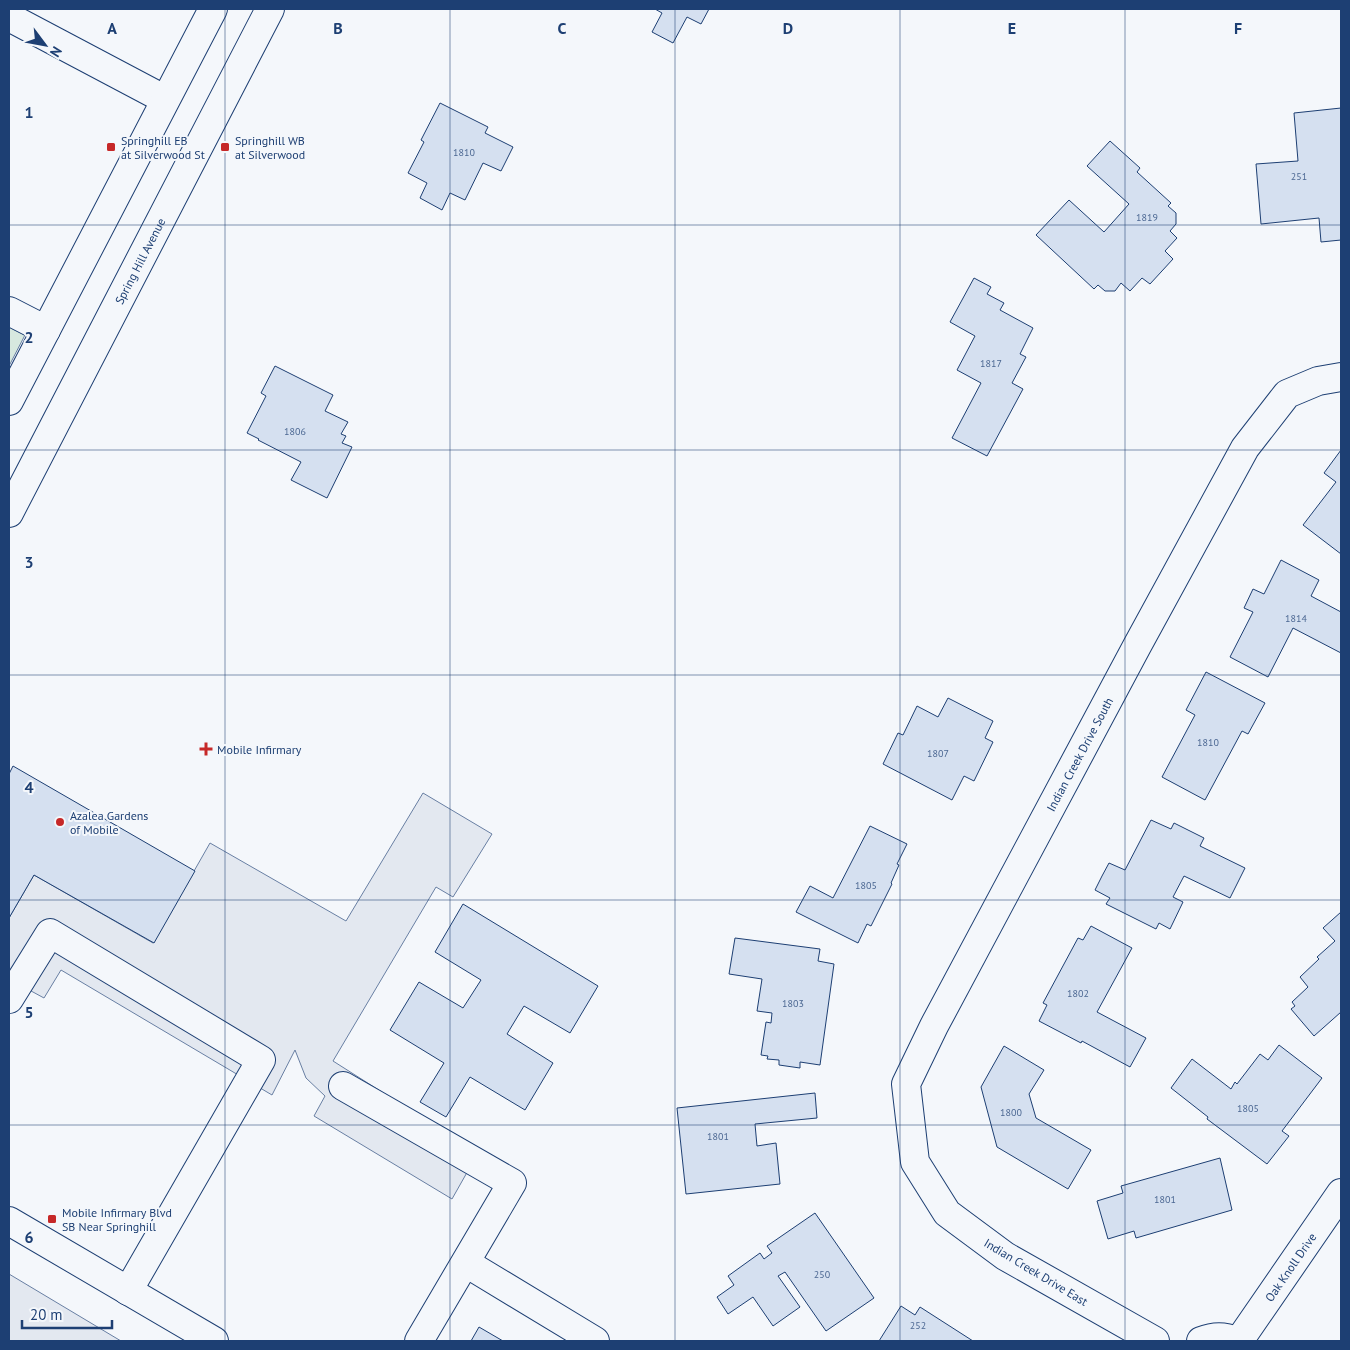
<svg xmlns="http://www.w3.org/2000/svg" width="1350" height="1350" font-family="'PT Sans',sans-serif">
<style>
.grass{fill:#d7e8df;stroke:#687fa3}
.parking{fill:#e3e8f0;stroke:#687fa3}
.building{fill:#d5e0f0;stroke:#1d3f73}
.lines{fill:none;stroke-linecap:round;stroke-linejoin:round}
.minor-casing{stroke:#1d3f73;stroke-width:30}
.major-casing{stroke:#1d3f73;stroke-width:30}
.minor{stroke:#f4f7fb;stroke-width:28}
.major{stroke:#f4f7fb;stroke-width:28}
.grid{fill:none;stroke:#1d3f73;stroke-width:1;stroke-opacity:0.55}
.poi-dot{fill:#c62828;stroke:#f4f7fb;stroke-width:2}
.labels{text-anchor:middle;dominant-baseline:central;stroke-width:4;stroke-linejoin:round;paint-order:stroke}
.number-label{font-size:10px;fill:#4b6792}
.poi-label{font-size:12px;fill:#1d3f73;stroke:#f4f7fb;text-anchor:start}
.street-label{font-size:12px;fill:#1d3f73;stroke:#f4f7fb}
.grid-label{font-size:16px;text-anchor:middle;font-weight:bold;fill:#1d3f73;stroke:#f4f7fb;stroke-width:4;stroke-linejoin:round;paint-order:stroke}
</style>
<rect width="100%" height="100%" fill="#f4f7fb"/>
<path class="grass" d="M 9,327 L 25,335 L 9,366 Z"/>
<path class="parking" d="M 423,793 L 492,834 L 453,897 L 436,887 L 333,1061 L 478,1153 L 452,1199 L 314,1116 L 325,1096 L 306,1078 L 295,1050 L 272,1095 L 61,970 L 44,998 L 9,979 L 9,918 L 34,875 L 153,943 L 210,843 L 346,921 Z
M 9,1274 L 121,1341 L 9,1341 Z"/>
<path class="building" d="M 655,9 L 709,9 L 701,24 L 687,17 L 673,43 L 652,32 L 662,13 Z
M 440,103 L 488,127 L 485,133 L 513,147 L 501,171 L 483,163 L 465,200 L 450,193 L 442,210 L 420,198 L 427,183 L 408,173 L 424,142 L 421,140 Z
M 1341,108 L 1341,240 L 1321,242 L 1319,218 L 1261,224 L 1256,164 L 1298,161 L 1294,113 Z
M 1110,141 L 1140,168 L 1137,172 L 1171,203 L 1168,206 L 1176,213 L 1176,224 L 1170,231 L 1177,238 L 1165,251 L 1173,259 L 1150,284 L 1142,278 L 1130,291 L 1121,283 L 1115,291 L 1105,291 L 1098,285 L 1094,289 L 1036,235 L 1069,200 L 1104,232 L 1129,204 L 1087,166 Z
M 974,278 L 991,287 L 987,294 L 1004,303 L 1000,310 L 1033,328 L 1020,354 L 1026,357 L 1012,383 L 1023,389 L 987,456 L 952,438 L 981,383 L 957,370 L 975,336 L 950,322 Z
M 275,366 L 333,395 L 325,411 L 348,422 L 341,434 L 346,436 L 342,443 L 352,447 L 327,498 L 291,480 L 301,462 L 258,440 L 259,439 L 247,433 L 266,396 L 261,393 Z
M 1341,450 L 1341,554 L 1303,525 L 1336,482 L 1324,473 Z
M 1281,560 L 1319,580 L 1311,596 L 1341,612 L 1341,653 L 1293,628 L 1268,677 L 1230,657 L 1253,612 L 1244,608 L 1253,589 L 1264,594 Z
M 1206,672 L 1265,703 L 1248,734 L 1242,731 L 1205,800 L 1162,777 L 1195,715 L 1186,710 Z
M 948,698 L 993,721 L 985,738 L 993,742 L 974,781 L 964,776 L 952,800 L 883,764 L 898,733 L 903,735 L 917,706 L 938,717 Z
M 13,766 L 195,871 L 154,943 L 34,875 L 9,918 L 9,774 Z
M 1151,820 L 1171,829 L 1174,823 L 1204,838 L 1200,846 L 1245,868 L 1230,898 L 1184,876 L 1173,897 L 1183,902 L 1170,929 L 1159,923 L 1156,929 L 1106,904 L 1110,898 L 1095,890 L 1102,876 L 1109,863 L 1125,870 Z
M 870,826 L 907,844 L 897,864 L 899,865 L 891,883 L 892,884 L 871,926 L 867,924 L 858,943 L 796,912 L 810,886 L 833,898 Z
M 463,904 L 598,986 L 570,1033 L 524,1006 L 507,1034 L 553,1063 L 525,1110 L 470,1077 L 446,1117 L 420,1102 L 444,1063 L 390,1030 L 419,982 L 463,1008 L 481,980 L 435,952 Z
M 1341,912 L 1341,1012 L 1314,1036 L 1291,1009 L 1295,1006 L 1292,1002 L 1308,987 L 1300,977 L 1319,959 L 1317,957 L 1335,941 L 1323,928 Z
M 1091,926 L 1132,948 L 1097,1012 L 1146,1038 L 1130,1067 L 1082,1041 L 1081,1043 L 1039,1021 L 1047,1005 L 1043,1003 L 1078,938 L 1083,940 Z
M 735,938 L 820,949 L 818,961 L 834,964 L 820,1065 L 800,1062 L 800,1068 L 779,1065 L 779,1060 L 767,1059 L 768,1056 L 761,1055 L 766,1022 L 771,1023 L 772,1013 L 757,1011 L 762,979 L 729,974 Z
M 1279,1045 L 1322,1078 L 1282,1131 L 1289,1136 L 1267,1164 L 1207,1119 L 1208,1117 L 1171,1088 L 1192,1059 L 1231,1089 L 1235,1082 L 1237,1084 L 1260,1054 L 1268,1060 Z
M 1004,1046 L 1044,1070 L 1029,1094 L 1036,1118 L 1091,1150 L 1068,1189 L 997,1147 L 981,1087 Z
M 815,1093 L 817,1118 L 755,1124 L 757,1146 L 776,1143 L 780,1184 L 686,1194 L 677,1108 Z
M 1220,1158 L 1232,1210 L 1136,1238 L 1134,1231 L 1108,1239 L 1097,1201 L 1123,1193 L 1121,1186 Z
M 815,1213 L 874,1298 L 826,1331 L 785,1272 L 778,1276 L 800,1307 L 773,1326 L 753,1297 L 728,1314 L 717,1297 L 734,1285 L 728,1276 L 760,1253 L 764,1259 L 772,1253 L 767,1246 Z
M 901,1306 L 915,1315 L 920,1307 L 973,1341 L 879,1341 Z
M 479,1327 L 503,1341 L 471,1341 Z"/>
<g class="lines">
<g class="minor-casing">
<g id="minor">
<path d="M 9,17 L 164,99"/>
<path d="M 9,311 L 46,330"/>
<path d="M 9,999 L 50,933 L 261,1060 L 128,1291"/>
<path d="M 343,1086 L 512,1183 L 419,1341"/>
<path d="M 9,1221 L 214,1341"/>
<path d="M 466,1263 L 595,1341"/>
<path id="s1" d="M 1155,1341 L 1005,1256 L 947,1213 L 915,1162 L 906,1084 L 934,1026 L 1137,646 L 1245,448 L 1287,394 L 1318,381 L 1341,377"/>
<path d="M 1201,1341 C 1214,1336 1224,1336 1237,1341"/>
<path id="s2" d="M 1239,1341 L 1341,1193"/>
</g>
</g>
<g class="major-casing">
<g id="major">
<path d="M 9,401 L 213,9"/>
<path id="s3" d="M 9,513 L 270,9"/>
</g>
</g>
<use href="#minor" class="minor"/>
<use href="#major" class="major"/>
</g>
<path class="grid" d="M 225,9 L 225,1341M 450,9 L 450,1341M 675,9 L 675,1341M 900,9 L 900,1341M 1125,9 L 1125,1341M 9,225 L 1341,225M 9,450 L 1341,450M 9,675 L 1341,675M 9,900 L 1341,900M 9,1125 L 1341,1125"/>
<g class="poi-dot">
<rect x="106" y="142" width="10" height="10" rx="2.5"/>
<rect x="220" y="142" width="10" height="10" rx="2.5"/>
<path d="M203.5 741.5h5v5h5v5h-5v5h-5v-5h-5v-5h5z"/>
<circle cx="60" cy="822" r="5"/>
<rect x="47" y="1214" width="10" height="10" rx="2.5"/>
</g>
<g class="labels">
<g class="number-label">
<text x="464" y="152">1810</text>
<text x="1299" y="176">251</text>
<text x="1147" y="217">1819</text>
<text x="991" y="363">1817</text>
<text x="295" y="431">1806</text>
<text x="1296" y="618">1814</text>
<text x="1208" y="742">1810</text>
<text x="938" y="753">1807</text>
<text x="866" y="885">1805</text>
<text x="1078" y="993">1802</text>
<text x="793" y="1003">1803</text>
<text x="1248" y="1108">1805</text>
<text x="1011" y="1112">1800</text>
<text x="718" y="1136">1801</text>
<text x="1165" y="1199">1801</text>
<text x="822" y="1274">250</text>
<text x="918" y="1325">252</text>
</g>
<g class="poi-label">
<text x="121" y="140">Springhill EB<tspan x="121" dy="14">at Silverwood St</tspan></text>
<text x="235" y="140">Springhill WB<tspan x="235" dy="14">at Silverwood</tspan></text>
<text x="217" y="749">Mobile Infirmary</text>
<text x="70" y="815">Azalea Gardens<tspan x="70" dy="14">of Mobile</tspan></text>
<text x="62" y="1212">Mobile Infirmary Blvd<tspan x="62" dy="14">SB Near Springhill</tspan></text>
</g>
<g class="street-label">
<text stroke="none"><textPath href="#s3" startOffset="284">Spring Hill Avenue</textPath></text>
<text stroke="none"><textPath href="#s1" startOffset="756">Indian Creek Drive South</textPath></text>
<text stroke="none"><textPath href="#s2" startOffset="90">Oak Knoll Drive</textPath></text>
<text transform="translate(1036 1272) rotate(31)">Indian Creek Drive East</text>
</g>
</g>
<g class="grid-label">
<text x="112" y="34">A</text>
<text x="338" y="34">B</text>
<text x="562" y="34">C</text>
<text x="788" y="34">D</text>
<text x="1012" y="34">E</text>
<text x="1238" y="34">F</text>
<text x="29" y="118">1</text>
<text x="29" y="343">2</text>
<text x="29" y="568">3</text>
<text x="29" y="793">4</text>
<text x="29" y="1018">5</text>
<text x="29" y="1243">6</text>
</g>
<rect width="1350" height="1350" fill="none" stroke="#1d3f73" stroke-width="20"/>
<g transform="translate(45 45) rotate(122)" stroke="#f4f7fb" stroke-width="4" paint-order="stroke">
<path d="M0-4L9 19L0 12L-9 19Z" fill="#1d3f73"/>
<text y="-8" font-size="14" font-weight="bold" text-anchor="middle" fill="#1d3f73">N</text>
</g>
<path d="M22 1320v8h90v-8" fill="none" stroke="#1d3f73" stroke-width="2.5"/>
<text x="30" y="1320" font-size="15" fill="#1d3f73" stroke="#f4f7fb" stroke-width="4" paint-order="stroke">20 m</text>
</svg>
